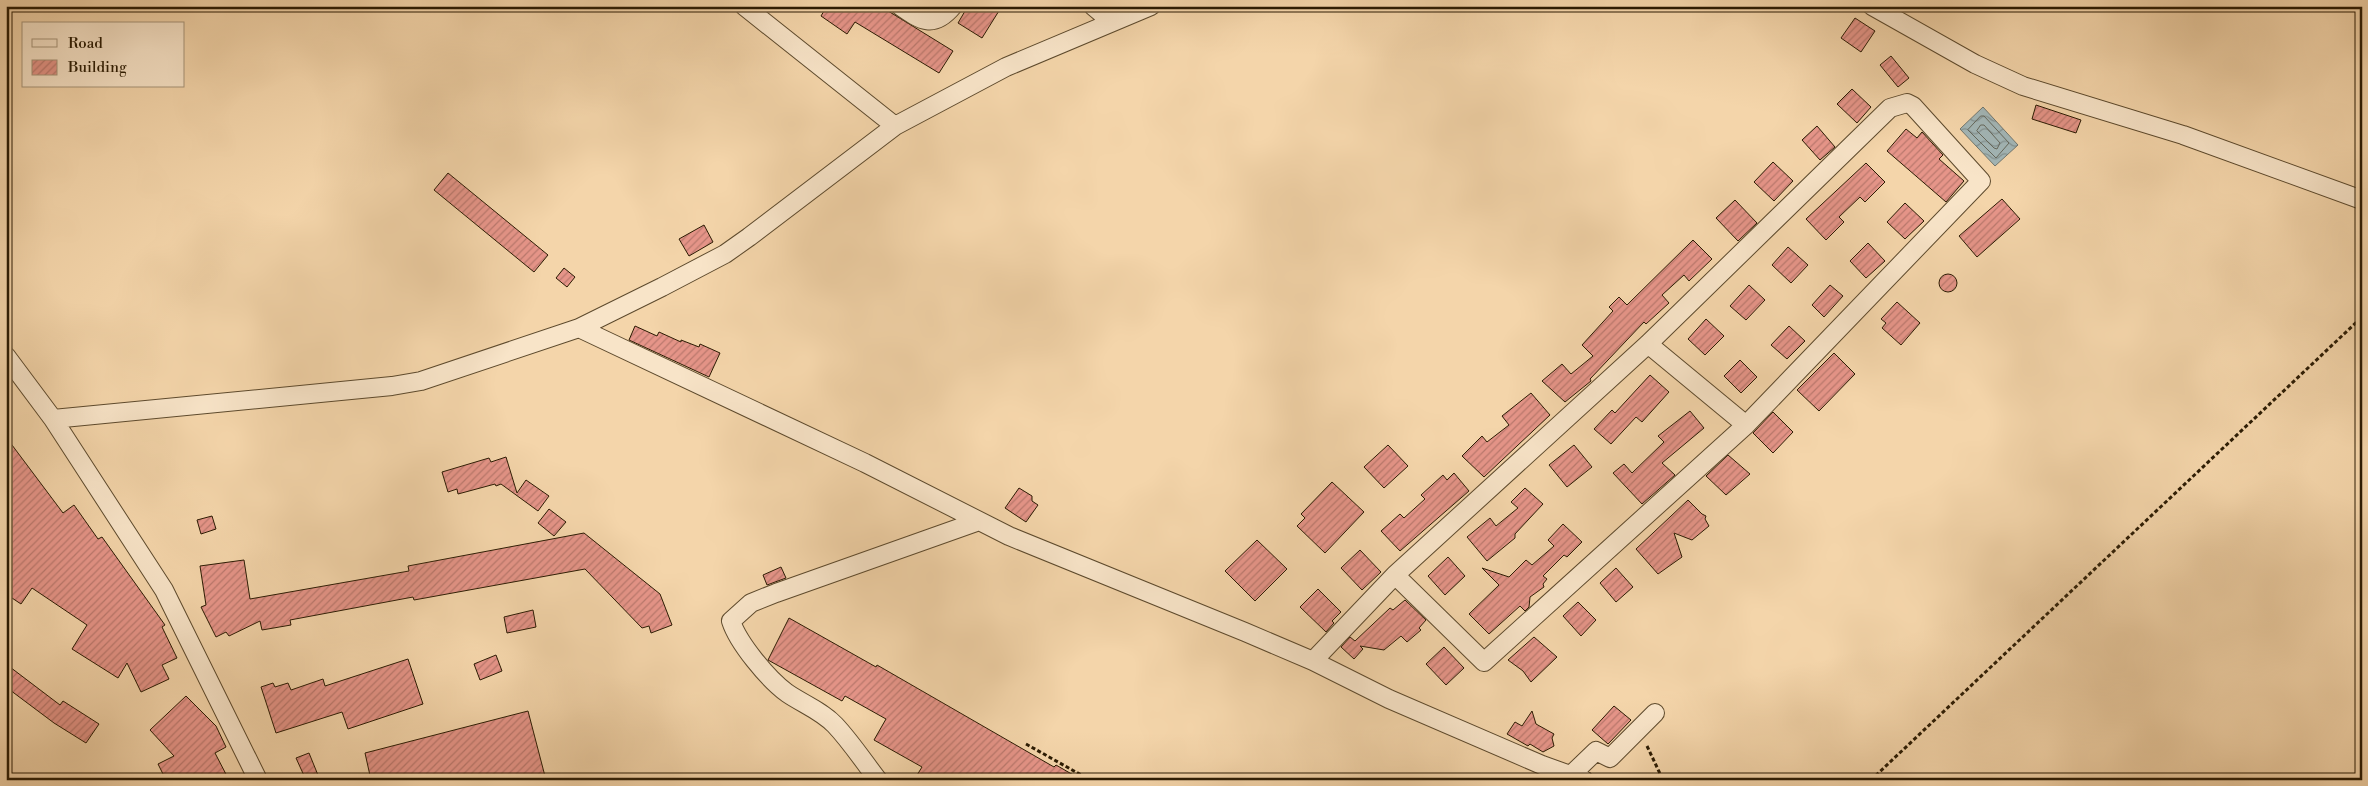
<svg xmlns="http://www.w3.org/2000/svg" width="2368" height="786" font-family="'Libre Bodoni',serif">
<style>
.water{fill:url(#water-waves);stroke:#72776e}
.lines{fill:none;stroke-linecap:round;stroke-linejoin:round}
.shore{stroke:#66685c;stroke-width:1}
.building{fill:url(#building-hatch);stroke:#2b1b03}
.minor-casing{stroke:#5d4a2d;stroke-width:20}
.path{stroke:#2b1b03;stroke-width:3;stroke-dasharray:4 2.5;stroke-linecap:butt}
.minor{stroke:#f8e4c8;stroke-width:18}
</style>
<defs>
<pattern id="water-waves" width="16" height="10" patternUnits="userSpaceOnUse" patternTransform="scale(1.25)"><rect width="16" height="10" fill="#a2b5b5"/><path d="M0 5q4-4 8 0t8 0" fill="none" stroke="#849291"/></pattern>
<pattern id="building-hatch" width="6" height="6" patternUnits="userSpaceOnUse" patternTransform="scale(1.25)"><rect width="6" height="6" fill="#e69589"/><path d="M-1 1l2-2M0 6l6-6M5 7l2-2" fill="none" stroke="#bb796e"/></pattern>
</defs>
<rect width="100%" height="100%" fill="#f4d5aa"/>
<filter id="stains"><feTurbulence type="fractalNoise" baseFrequency=".004" numOctaves="4"/><feColorMatrix values="0 0 0 0 .2 0 0 0 0 .09 0 0 0 0 .02 0 0 0 .5 -.17"/></filter>
<radialGradient id="worn" r=".72"><stop offset=".6" stop-color="#630" stop-opacity="0"/><stop offset="1" stop-color="#630" stop-opacity=".3"/></radialGradient>
<path class="water" d="M 1983,107 L 2018,145 L 1995,166 L 1960,129 Z"/>
<g class="lines">
<path class="shore" d="M 1981,116 L 1984,116 L 2009,143 L 1996,158 L 1968,130 Z
M 1981,125 L 1984,125 L 2000,143 L 1997,149 L 1994,148 L 1977,131 Z"/>
</g>
<path class="building" d="M 827,6 L 880,6 L 953,51 L 939,73 L 855,22 L 847,34 L 821,16 Z
M 968,6 L 1002,6 L 982,38 L 958,23 Z
M 1855,18 L 1875,31 L 1861,52 L 1841,38 Z
M 1891,56 L 1909,78 L 1898,87 L 1880,65 Z
M 1852,89 L 1871,107 L 1857,123 L 1837,104 Z
M 2036,105 L 2081,120 L 2076,133 L 2032,119 Z
M 1817,126 L 1835,147 L 1820,160 L 1802,140 Z
M 1906,129 L 1917,138 L 1922,132 L 1943,155 L 1939,159 L 1964,181 L 1946,202 L 1887,151 Z
M 1773,162 L 1793,181 L 1774,201 L 1754,182 Z
M 1866,163 L 1885,182 L 1865,202 L 1860,197 L 1839,217 L 1844,222 L 1826,240 L 1806,219 Z
M 448,173 L 548,255 L 534,272 L 434,190 Z
M 2002,199 L 2020,219 L 1977,257 L 1959,236 Z
M 1735,200 L 1757,223 L 1738,241 L 1716,218 Z
M 1905,203 L 1924,221 L 1905,239 L 1887,222 Z
M 704,225 L 713,242 L 689,256 L 679,239 Z
M 1693,240 L 1712,259 L 1689,281 L 1684,275 L 1662,295 L 1669,303 L 1646,324 L 1644,322 L 1590,379 L 1591,381 L 1565,402 L 1542,381 L 1562,364 L 1571,374 L 1593,356 L 1582,345 L 1613,311 L 1609,307 L 1619,297 L 1627,305 Z
M 1868,243 L 1885,261 L 1866,278 L 1850,261 Z
M 1788,247 L 1808,265 L 1791,283 L 1772,265 Z
M 564,268 L 575,277 L 567,287 L 556,278 Z
M1939 283a9 9 0 1 1 18 0a9 9 0 1 1-18 0Z
M 1749,285 L 1765,300 L 1746,320 L 1730,306 Z
M 1830,285 L 1843,296 L 1824,317 L 1812,305 Z
M 1897,302 L 1920,323 L 1901,345 L 1882,328 L 1886,323 L 1881,319 Z
M 1706,319 L 1724,336 L 1705,355 L 1688,339 Z
M 635,326 L 657,336 L 659,332 L 681,342 L 681,340 L 699,347 L 700,344 L 720,353 L 709,377 L 629,340 Z
M 1789,326 L 1805,341 L 1787,359 L 1771,345 Z
M 1834,353 L 1855,374 L 1819,411 L 1797,390 Z
M 1740,360 L 1757,377 L 1741,393 L 1724,376 Z
M 1650,375 L 1669,392 L 1642,422 L 1636,417 L 1611,444 L 1594,429 L 1612,410 L 1615,413 Z
M 1531,393 L 1550,415 L 1484,477 L 1462,456 L 1482,436 L 1487,442 L 1509,425 L 1502,416 Z
M 1690,411 L 1704,428 L 1662,463 L 1675,475 L 1642,504 L 1613,473 L 1624,464 L 1632,473 L 1664,442 L 1658,436 Z
M 1773,412 L 1793,432 L 1773,453 L 1753,433 Z
M 6,437 L 63,513 L 74,505 L 98,539 L 102,537 L 165,625 L 162,627 L 177,658 L 162,665 L 169,679 L 141,692 L 127,663 L 118,678 L 72,649 L 87,625 L 32,588 L 21,604 L 6,594 Z
M 1388,445 L 1408,466 L 1384,488 L 1364,467 Z
M 1574,445 L 1592,467 L 1567,487 L 1549,465 Z
M 1728,455 L 1750,474 L 1726,495 L 1706,476 Z
M 506,457 L 517,493 L 526,480 L 549,496 L 538,511 L 501,484 L 496,486 L 495,484 L 458,494 L 457,489 L 448,492 L 442,472 L 489,458 L 491,462 Z
M 1454,473 L 1469,491 L 1400,551 L 1381,531 L 1400,514 L 1404,518 L 1425,499 L 1421,495 L 1443,475 L 1447,480 Z
M 1332,482 L 1364,512 L 1325,553 L 1297,526 L 1305,518 L 1301,514 Z
M 1019,488 L 1032,496 L 1032,501 L 1038,505 L 1026,522 L 1005,508 Z
M 1525,488 L 1543,504 L 1515,534 L 1515,538 L 1487,561 L 1467,537 L 1490,518 L 1496,526 L 1518,508 L 1511,502 Z
M 1688,500 L 1702,514 L 1706,516 L 1705,519 L 1709,526 L 1692,540 L 1674,533 L 1682,557 L 1658,574 L 1636,549 Z
M 549,509 L 566,522 L 554,536 L 538,523 Z
M 212,516 L 216,529 L 201,534 L 197,520 Z
M 1563,524 L 1582,542 L 1567,557 L 1564,555 L 1543,576 L 1547,579 L 1543,584 L 1544,587 L 1530,597 L 1529,607 L 1525,611 L 1520,606 L 1489,634 L 1469,614 L 1499,585 L 1482,568 L 1509,577 L 1526,560 L 1532,565 L 1554,546 L 1548,540 Z
M 584,533 L 660,594 L 672,625 L 651,633 L 649,626 L 642,628 L 585,569 L 414,600 L 413,597 L 290,620 L 291,625 L 262,630 L 260,621 L 229,636 L 226,632 L 216,637 L 201,607 L 206,605 L 200,566 L 244,560 L 250,599 L 409,571 L 408,566 Z
M 1257,540 L 1287,569 L 1255,601 L 1225,571 Z
M 1360,550 L 1381,572 L 1362,590 L 1341,568 Z
M 1448,557 L 1465,576 L 1445,595 L 1428,576 Z
M 781,567 L 786,578 L 767,585 L 763,575 Z
M 1616,568 L 1633,587 L 1616,602 L 1600,583 Z
M 1318,589 L 1341,612 L 1332,621 L 1334,623 L 1326,632 L 1300,607 Z
M 1405,600 L 1426,620 L 1419,628 L 1421,630 L 1407,642 L 1401,636 L 1384,650 L 1360,646 L 1363,649 L 1354,659 L 1341,647 L 1350,637 L 1355,641 L 1390,608 L 1393,610 Z
M 1578,602 L 1596,620 L 1581,636 L 1563,616 Z
M 533,610 L 536,627 L 507,633 L 504,617 Z
M 789,618 L 876,667 L 877,665 L 1054,767 L 1056,765 L 1082,780 L 914,780 L 922,767 L 874,740 L 886,719 L 845,696 L 842,701 L 768,660 Z
M 1534,637 L 1557,657 L 1531,682 L 1523,671 L 1508,660 Z
M 1444,647 L 1464,668 L 1446,685 L 1426,664 Z
M 496,655 L 502,671 L 480,680 L 474,664 Z
M 408,659 L 423,704 L 348,729 L 342,712 L 276,733 L 261,687 L 273,683 L 275,687 L 288,683 L 291,690 L 323,679 L 325,686 Z
M 6,664 L 60,705 L 63,701 L 99,724 L 86,743 L 54,723 L 6,687 Z
M 186,696 L 216,726 L 226,747 L 215,753 L 229,780 L 166,780 L 158,764 L 174,756 L 150,730 Z
M 1614,706 L 1631,720 L 1608,744 L 1592,730 Z
M 528,711 L 546,780 L 371,780 L 365,753 Z
M 1532,711 L 1536,724 L 1554,734 L 1552,738 L 1554,746 L 1543,752 L 1530,744 L 1528,746 L 1507,734 L 1515,722 L 1522,726 Z
M 309,753 L 320,780 L 306,780 L 296,758 Z"/>
<g class="lines">
<g class="minor-casing">
<path id="minor" d="M 744,6 L 895,126
M 900,6 C 921,21 934,29 953,6
M 1093,6 L 1112,22
M 1872,6 L 1975,64 L 2023,86 L 2183,135 L 2362,200
M 579,328 L 865,463 L 1009,536 L 1245,632 L 1313,661 L 1389,699 L 1542,765 L 1584,780
M 1648,344 L 1746,425
M 6,356 L 53,419 L 164,590 L 258,780
M 53,419 L 392,386 L 421,381 L 579,328 L 662,287 L 725,254 L 749,237 L 895,126 L 1006,67 L 1151,6
M 1313,661 L 1395,575 L 1648,344 L 1890,108 L 1907,103 L 1913,106 L 1981,181 L 1746,425 L 1484,662 L 1395,575
M 1571,775 L 1596,751 L 1610,758 L 1655,713
M 878,780 C 864,762 851,742 835,725 C 822,711 803,704 787,693 C 768,679 738,643 731,621 L 751,603 L 776,593 L 979,521"/>
</g>
<path class="path" d="M 1026,744 L 1090,780
M 1647,746 L 1663,780
M 1871,780 L 2362,317"/>
<use href="#minor" class="minor"/>
</g>
<rect width="2368" height="786" fill="none" stroke="#f4d5aa" stroke-width="25"/>
<rect x="8" y="8" width="2353" height="771" fill="none" stroke="#2b1b03" stroke-width="2.5"/>
<rect x="12" y="12" width="2343" height="761" fill="none" stroke="#2b1b03"/>
<rect x="22" y="22" width="162" height="65" fill="#f8e4c8" stroke="#a69479"/>
<rect x="32" y="39" width="25" height="8" fill="#f8e4c8" stroke="#a69479"/>
<text x="68" y="48" font-size="15" fill="#2b1b03">Road</text>
<rect x="32" y="60" width="25" height="15" fill="url(#building-hatch)" stroke="#a69479"/>
<text x="68" y="72" font-size="15" fill="#2b1b03">Building</text>
<rect width="100%" height="100%" filter="url(#stains)"/>
<rect width="100%" height="100%" fill="url(#worn)"/>
</svg>
